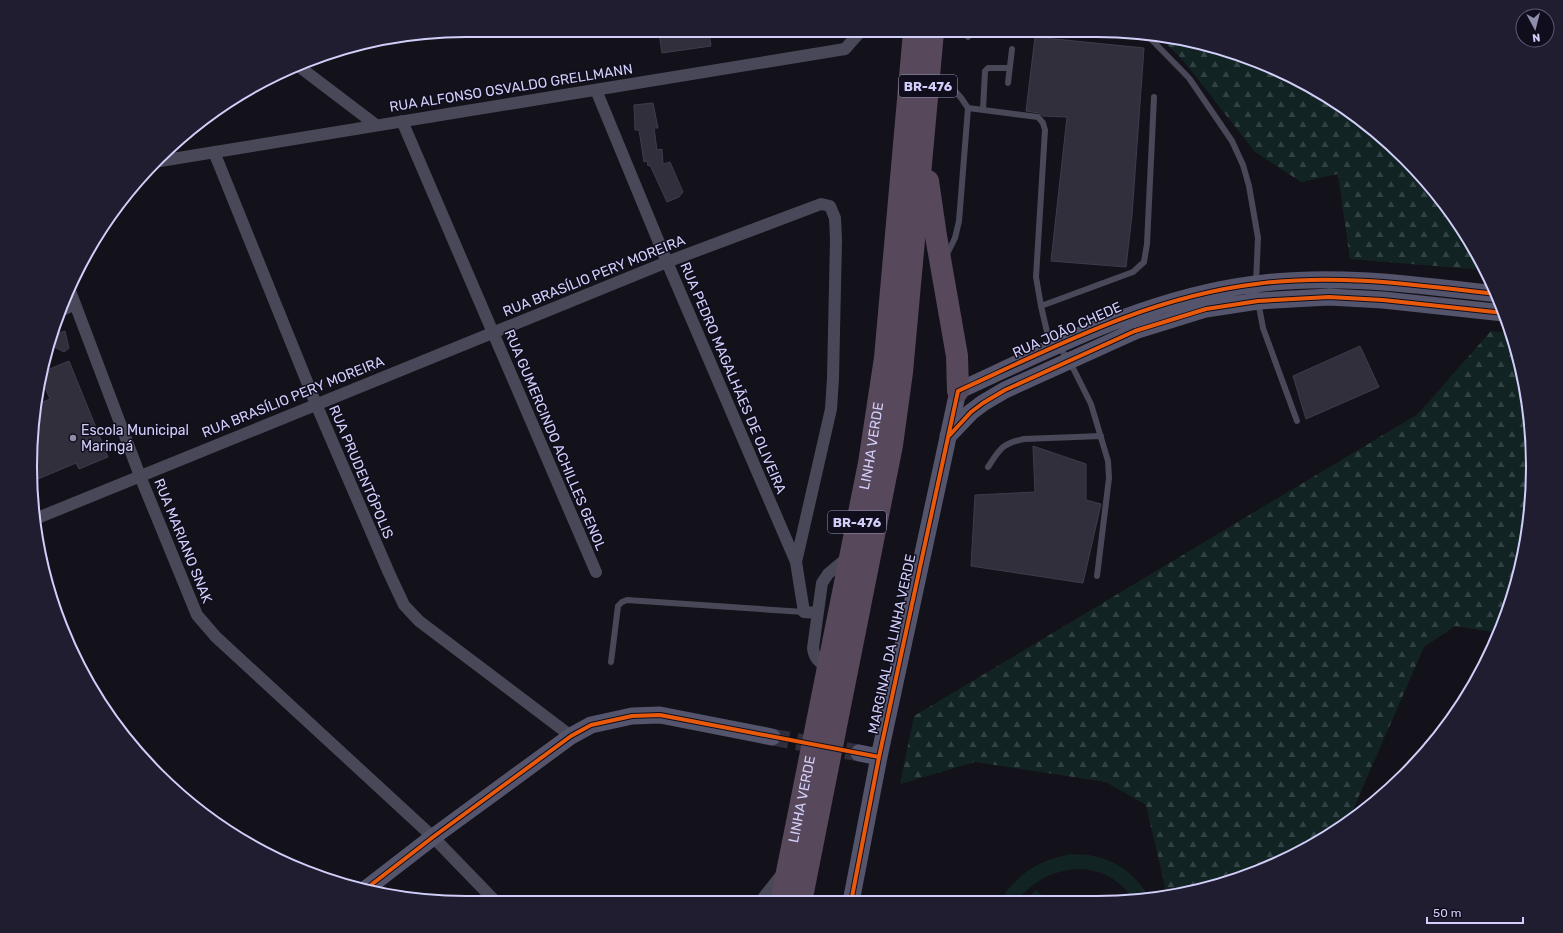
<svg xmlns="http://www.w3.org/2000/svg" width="1563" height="933" font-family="Rubik,sans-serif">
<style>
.forest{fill:url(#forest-firs)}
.park{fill:#122323}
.building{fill:#312f3c;stroke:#3e3c4d}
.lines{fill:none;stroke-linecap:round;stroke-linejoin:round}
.secondary-tunnel{stroke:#302e3c;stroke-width:17;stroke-dasharray:17 8;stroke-linecap:butt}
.lane{stroke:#484859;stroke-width:6}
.street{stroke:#484859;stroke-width:12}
.secondary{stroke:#54546c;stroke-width:17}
.highway{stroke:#58485b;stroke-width:22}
.cycleway-casing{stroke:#100e1d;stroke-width:6}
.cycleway{stroke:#e8590c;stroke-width:4}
.poi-dot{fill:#8e8dac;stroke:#100e1d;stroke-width:1.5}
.labels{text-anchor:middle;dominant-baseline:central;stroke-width:3;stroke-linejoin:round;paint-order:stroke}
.shield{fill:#100e1d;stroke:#9795b8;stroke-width:1}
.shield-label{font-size:13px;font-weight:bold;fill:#d1cffa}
.street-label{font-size:14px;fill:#d1cffa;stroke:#100e1d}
.poi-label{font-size:14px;fill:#d1cffa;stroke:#100e1d;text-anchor:start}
.rim{fill:none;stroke:#d1cffa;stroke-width:2}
</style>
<defs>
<pattern id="forest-firs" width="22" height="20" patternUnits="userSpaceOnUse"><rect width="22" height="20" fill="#122323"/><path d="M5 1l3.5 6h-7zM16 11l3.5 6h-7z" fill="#334244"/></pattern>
</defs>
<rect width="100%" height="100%" fill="#13121a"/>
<path class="forest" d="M 1160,38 L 1237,53 L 1339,104 L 1405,158 L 1460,224 L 1484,270 L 1350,259 L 1338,174 L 1301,182 L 1255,152 L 1182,59 Z
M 1491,331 L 1510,333 L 1525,382 L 1533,467 L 1525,552 L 1500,633 L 1455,626 L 1424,647 L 1348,821 L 1315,845 L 1210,888 L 1167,895 L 1146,805 L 1106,782 L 975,762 L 900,784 L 914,716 L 1418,414 Z"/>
<path class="park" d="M 1072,854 C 1079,855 1087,854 1094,856 C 1119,861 1137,877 1150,898 L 1134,901 C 1106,855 1046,862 1016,902 L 999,902 C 1018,873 1038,860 1072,854 Z
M 1035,890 L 1052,902 L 1026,902 Z"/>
<path class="building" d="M 659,33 L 709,33 L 711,46 L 662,53 Z
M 1035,37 L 1144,48 L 1132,215 L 1126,267 L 1051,261 L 1067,117 L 1043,116 L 1039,113 L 1026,111 Z
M 653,103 L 658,128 L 654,128 L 657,150 L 662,149 L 663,164 L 670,162 L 683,192 L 679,197 L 667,202 L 650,165 L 648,166 L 647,161 L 644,162 L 639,130 L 635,130 L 634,105 Z
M 65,331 L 69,348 L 64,352 L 49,344 L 51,336 Z
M 1360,346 L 1379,387 L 1306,419 L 1293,376 Z
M 69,361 L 108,457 L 79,469 L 76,463 L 31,482 L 30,467 L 34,409 L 35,405 L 50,399 L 41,378 L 42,372 Z
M 1033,446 L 1086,464 L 1086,500 L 1101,504 L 1083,583 L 971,566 L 975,495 L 1035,492 Z"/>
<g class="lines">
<path class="secondary-tunnel" d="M 772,737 L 859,753"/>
<path class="lane" d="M 1148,36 L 1189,78 L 1232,141 L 1243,165 L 1249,186 L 1258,238 L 1256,282
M 968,37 L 973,32 L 978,32
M 934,75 C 949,83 959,93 968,108
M 1008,83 L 1012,49
M 983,110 L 985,71 L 988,68 L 1009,68
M 946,256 L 955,238 L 959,221 L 968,108 L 1038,117 L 1043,123 L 1045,130 L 1036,277 L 1041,306 L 1047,332 L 1069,360 L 1091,404 L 1108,461 L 1109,478 L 1097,576
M 1258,301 L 1263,328 L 1297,421
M 1041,306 L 1133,272 L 1144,262 L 1147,244 L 1154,97
M 988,467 C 1000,449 1001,444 1024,439 L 1101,436
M 611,662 L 618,606 L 622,602 L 627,600 L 804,612"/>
<path class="street" d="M 297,65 L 376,125
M 596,90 L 667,262 L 796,562 L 804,612 L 817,613
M 402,121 L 596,572
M 214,152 L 316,404 L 389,573 L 404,605 L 419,621 L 571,736
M 160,161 L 845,49 L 860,32
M 69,288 L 140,476 L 197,615 L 216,637 L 433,837 L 496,902
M 60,311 L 75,304
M 35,519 L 667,262 L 821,204 L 830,206 L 835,218 L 836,240 L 833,378 L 831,409 L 796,562
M 828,669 C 820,662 814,659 813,648 L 822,583 L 828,574 L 848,557
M 760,902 L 783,873"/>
<path class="secondary" d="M 948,436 L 971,412 L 983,403 L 1005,390 L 1135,331 L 1206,309 L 1258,301 L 1329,297 L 1383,300 L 1504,313
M 859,753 L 879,757
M 367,888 L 433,837 L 571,736 L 591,725 L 632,716 L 660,715 L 772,737
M 851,902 L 879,757 L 958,391 C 1054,347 1149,297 1256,284 C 1336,273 1417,285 1497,294"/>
<g class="highway">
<path d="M 928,181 L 936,236 L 957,356 L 958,391"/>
<path id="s1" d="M 781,902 L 869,463 L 885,358 L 914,32"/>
<path d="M 801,902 L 892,445 L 902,372 L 933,32"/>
</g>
<g class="cycleway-casing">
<path id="cycleway" d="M 948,437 L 971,412 L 983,403 L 1005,390 L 1135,331 L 1206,309 L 1258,301 L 1329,297 L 1383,300 L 1504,313
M 367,888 L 433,837 L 571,736 L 591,725 L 632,716 L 660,715 L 879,757
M 851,902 L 879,757 L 958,391 C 1054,347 1149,297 1256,284 C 1336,273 1417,285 1497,294"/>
</g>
<use href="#cycleway" class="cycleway"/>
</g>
<circle class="poi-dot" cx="73" cy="438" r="4"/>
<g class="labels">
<g class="shield">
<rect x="899" y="75" width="58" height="22" rx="3"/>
<rect x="828" y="511" width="58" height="22" rx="3"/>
</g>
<g class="shield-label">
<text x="928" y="86">BR-476</text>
<text x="857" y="522">BR-476</text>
</g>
<g class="street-label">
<text transform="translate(511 88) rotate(-9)">RUA ALFONSO OSVALDO GRELLMANN</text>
<text transform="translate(594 276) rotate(-22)">RUA BRASÍLIO PERY MOREIRA</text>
<text transform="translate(1067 330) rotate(-24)">RUA JOÃO CHEDE</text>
<text transform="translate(733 378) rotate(67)">RUA PEDRO MAGALHÃES DE OLIVEIRA</text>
<text transform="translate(293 397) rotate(-22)">RUA BRASÍLIO PERY MOREIRA</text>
<text transform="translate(555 440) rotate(67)">RUA GUMERCINDO ACHILLES GENOL</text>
<text stroke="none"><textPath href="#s1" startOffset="465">LINHA VERDE</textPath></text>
<text transform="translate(361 472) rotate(67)">RUA PRUDENTÓPOLIS</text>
<text transform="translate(183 541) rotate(68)">RUA MARIANO SNAK</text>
<text transform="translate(892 644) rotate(-78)">MARGINAL DA LINHA VERDE</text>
<text stroke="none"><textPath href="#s1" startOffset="105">LINHA VERDE</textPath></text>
</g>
<g class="poi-label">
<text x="81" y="430">Escola Municipal<tspan x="81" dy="16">Maringá</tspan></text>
</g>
</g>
<path d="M0 0H1563V933H0ZM466 37H1097A429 429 0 0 1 1526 466V467A429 429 0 0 1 1097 896H466A429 429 0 0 1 37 467V466A429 429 0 0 1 466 37Z" fill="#1f1d2f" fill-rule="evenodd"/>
<path class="rim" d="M466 37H1097A429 429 0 0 1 1526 466V467A429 429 0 0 1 1097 896H466A429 429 0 0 1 37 467V466A429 429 0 0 1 466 37Z"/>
<g transform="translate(1535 28) rotate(173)"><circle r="19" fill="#100e1d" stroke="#5d5b75"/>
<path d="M0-3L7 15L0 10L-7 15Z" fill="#8e8dac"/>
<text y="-6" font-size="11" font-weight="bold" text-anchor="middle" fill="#d1cffa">N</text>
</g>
<path d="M1427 917v6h96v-6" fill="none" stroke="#d1cffa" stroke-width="2"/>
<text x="1433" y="917" font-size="12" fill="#d1cffa" stroke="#100e1d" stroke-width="3" paint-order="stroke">50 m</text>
</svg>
